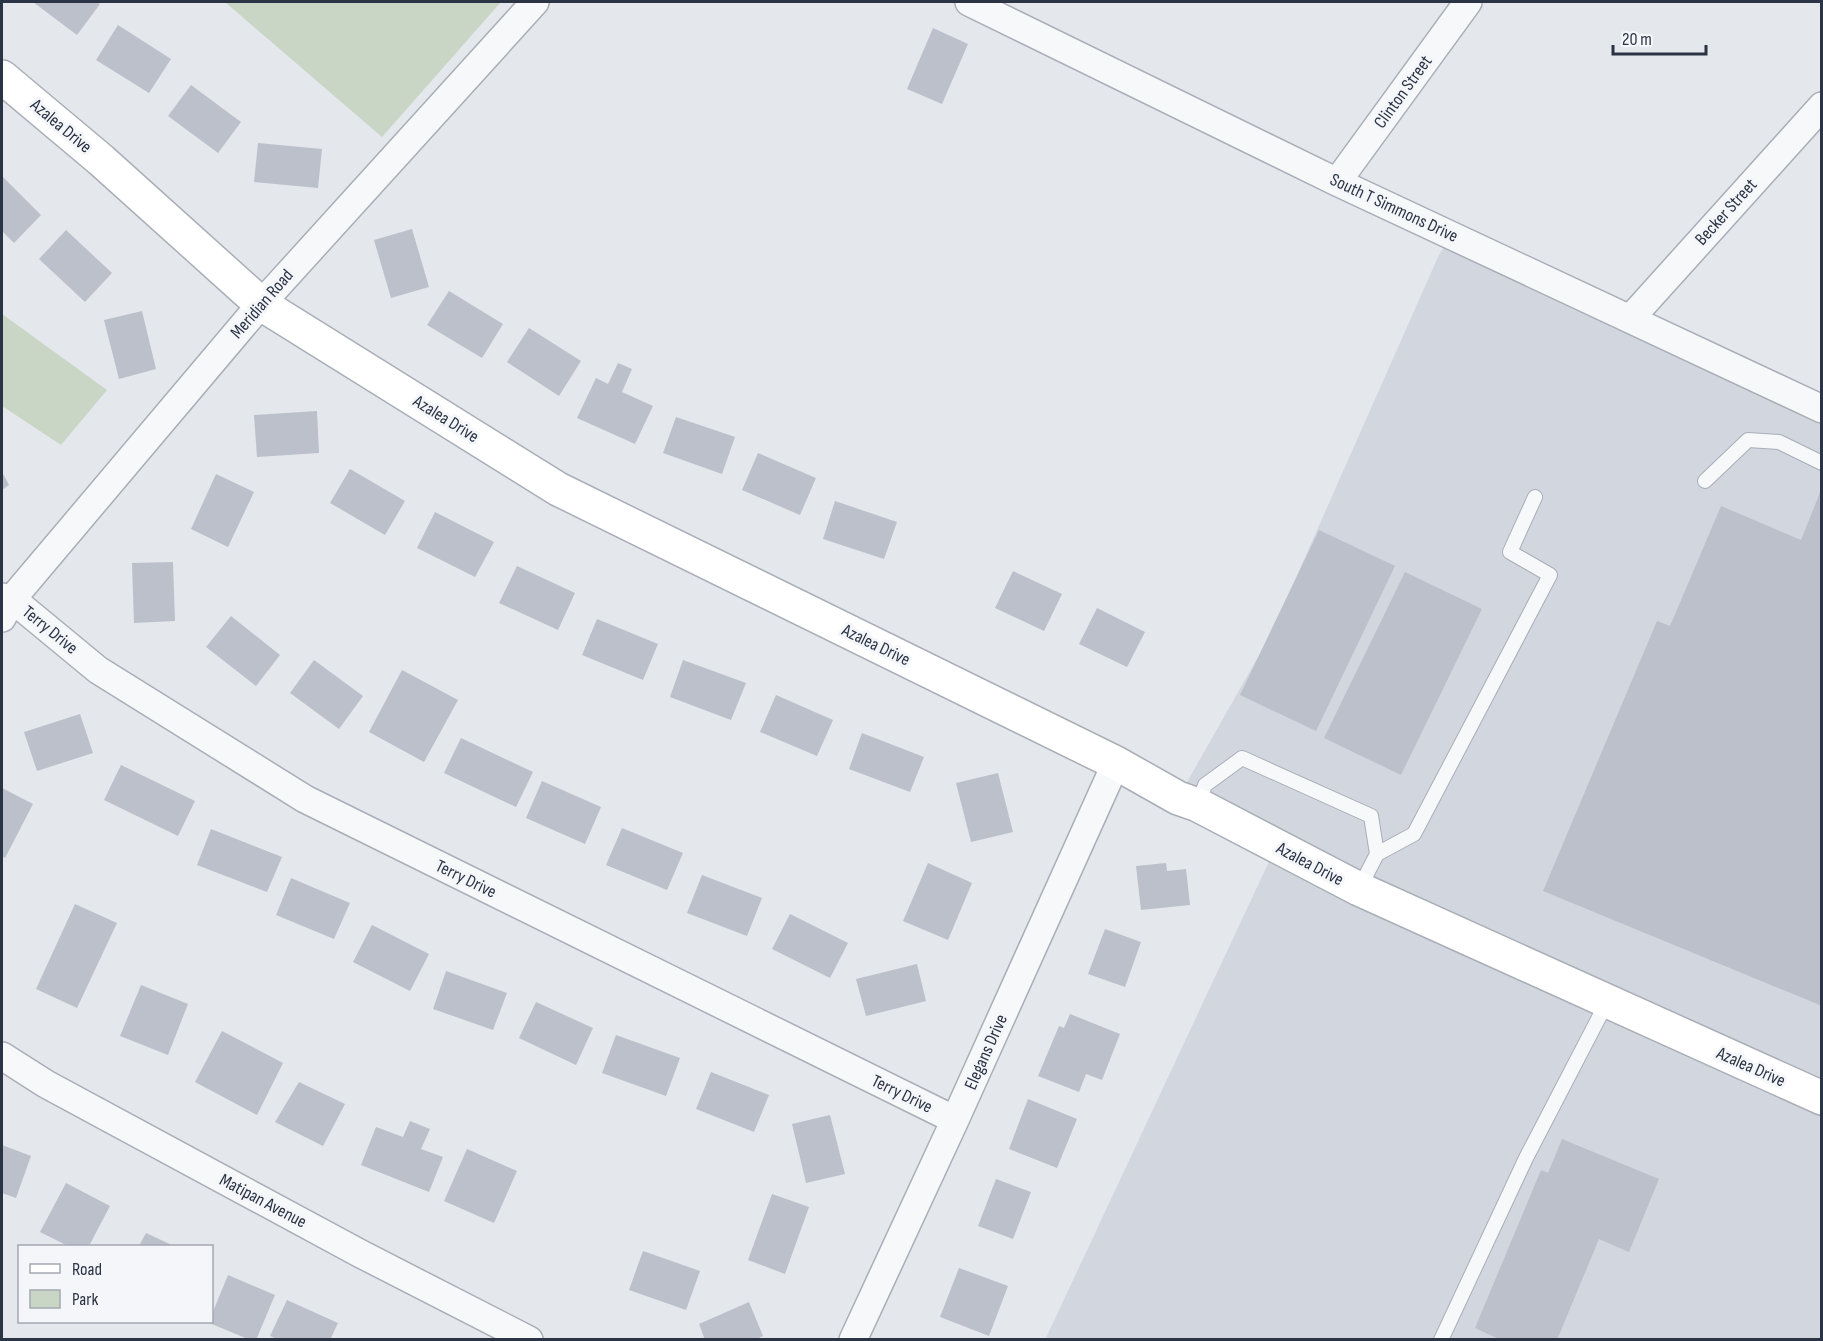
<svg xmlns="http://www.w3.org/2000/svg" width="1823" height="1341" font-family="'Sofia Sans Condensed',sans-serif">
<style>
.built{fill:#d2d6de}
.green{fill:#c9d6c5}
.building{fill:#bbc0ca}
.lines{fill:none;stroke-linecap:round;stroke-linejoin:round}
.lane-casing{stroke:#a9aeb7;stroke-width:16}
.street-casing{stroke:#a9aeb7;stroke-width:30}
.secondary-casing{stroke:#a9aeb7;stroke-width:36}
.lane{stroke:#f7f8fa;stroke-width:14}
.street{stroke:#f7f8fa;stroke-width:27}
.secondary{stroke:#fff;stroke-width:33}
.labels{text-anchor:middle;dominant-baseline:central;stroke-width:6;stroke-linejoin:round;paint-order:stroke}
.street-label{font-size:18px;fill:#2b3445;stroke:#f4f6f9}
</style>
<rect width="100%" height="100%" fill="#e4e7ec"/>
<path class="built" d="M 1451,235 L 1821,409 L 1821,1339 L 1045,1340 L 1274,851 L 1178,798 L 1271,634 L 1438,257 Z"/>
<path class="green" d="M 225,2 L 501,2 L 382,137 Z
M 2,314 L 107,390 L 61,445 L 2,406 Z"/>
<path class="building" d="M 33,2 L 96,2 L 100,4 L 77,35 Z
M 118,25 L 171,59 L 149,93 L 96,60 Z
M 933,28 L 968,44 L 942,104 L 907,89 Z
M 191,85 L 241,122 L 218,153 L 168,116 Z
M 258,143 L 322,149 L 318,188 L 254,182 Z
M 2,176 L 41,215 L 14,243 L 2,231 Z
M 412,229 L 429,287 L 391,298 L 374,240 Z
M 66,230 L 112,273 L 85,302 L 39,259 Z
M 449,291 L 503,324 L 482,358 L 427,325 Z
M 142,311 L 156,369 L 119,379 L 104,320 Z
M 529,328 L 581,361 L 559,396 L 507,362 Z
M 618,363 L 632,369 L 622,392 L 653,406 L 635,444 L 577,418 L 596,378 L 608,384 Z
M 317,411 L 319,453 L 257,457 L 254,415 Z
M 676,417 L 735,437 L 722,474 L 663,453 Z
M 758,453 L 816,478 L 800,515 L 742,490 Z
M 350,469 L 405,501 L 385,535 L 330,503 Z
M 2,472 L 9,485 L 2,490 Z
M 216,474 L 254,492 L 228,547 L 191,529 Z
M 1821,490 L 1822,490 L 1822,1006 L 1543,891 L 1657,621 L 1670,626 L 1721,506 L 1801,540 Z
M 835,501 L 897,522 L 884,559 L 823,539 Z
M 435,512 L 494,542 L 475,577 L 417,548 Z
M 1319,530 L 1395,566 L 1316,731 L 1240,695 Z
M 173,562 L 175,621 L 134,623 L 132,563 Z
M 517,566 L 575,593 L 558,630 L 499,603 Z
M 1013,571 L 1062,594 L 1044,631 L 995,608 Z
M 1405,572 L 1482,609 L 1401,775 L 1324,738 Z
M 1097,608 L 1145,632 L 1127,667 L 1079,644 Z
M 231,616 L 280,655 L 256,686 L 206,647 Z
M 597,619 L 658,644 L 643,680 L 582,655 Z
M 314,660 L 363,696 L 339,729 L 290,693 Z
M 683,660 L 746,683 L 731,720 L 670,697 Z
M 402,670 L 458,700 L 424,762 L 369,732 Z
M 776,695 L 833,720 L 817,756 L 760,732 Z
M 80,714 L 93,753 L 37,771 L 24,732 Z
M 862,733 L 924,757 L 910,792 L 849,769 Z
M 461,738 L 533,772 L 516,807 L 444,773 Z
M 121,765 L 195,801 L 178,836 L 104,800 Z
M 998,773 L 1013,832 L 971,842 L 956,783 Z
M 542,781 L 601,807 L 585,844 L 526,818 Z
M 2,788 L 33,804 L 5,858 L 2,856 Z
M 622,828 L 683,853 L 667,890 L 606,865 Z
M 211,829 L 282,857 L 267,892 L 197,865 Z
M 928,863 L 972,883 L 948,940 L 903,921 Z
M 1166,863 L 1167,871 L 1186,869 L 1190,905 L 1141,910 L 1136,866 Z
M 702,875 L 762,898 L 747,936 L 687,913 Z
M 291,878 L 350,903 L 334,939 L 276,915 Z
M 75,904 L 117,923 L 77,1008 L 36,989 Z
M 790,914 L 848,943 L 830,978 L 772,949 Z
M 372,925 L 429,954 L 410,991 L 353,962 Z
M 1105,929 L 1141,942 L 1125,987 L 1088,974 Z
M 917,964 L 926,1001 L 866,1016 L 856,979 Z
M 446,971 L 507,993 L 493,1030 L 433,1009 Z
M 141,985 L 188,1004 L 168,1055 L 120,1036 Z
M 536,1002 L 593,1028 L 576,1065 L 519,1038 Z
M 1070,1014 L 1120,1034 L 1102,1080 L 1086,1074 L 1079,1092 L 1038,1076 L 1059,1026 L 1064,1028 Z
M 222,1031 L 283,1063 L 257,1115 L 195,1082 Z
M 616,1035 L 680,1058 L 666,1096 L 602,1073 Z
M 711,1072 L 769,1095 L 754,1132 L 696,1109 Z
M 299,1082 L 345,1104 L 323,1146 L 275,1122 Z
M 1028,1099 L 1077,1119 L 1057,1168 L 1009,1149 Z
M 830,1115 L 845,1174 L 806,1183 L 792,1124 Z
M 410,1121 L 430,1129 L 421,1149 L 443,1157 L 429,1192 L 361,1165 L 376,1127 L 403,1137 Z
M 1562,1139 L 1659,1179 L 1629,1252 L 1599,1239 L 1557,1340 L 1501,1340 L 1475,1328 L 1541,1170 L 1548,1173 Z
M 2,1145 L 31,1156 L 16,1198 L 2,1193 Z
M 467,1149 L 517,1171 L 494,1223 L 444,1201 Z
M 996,1179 L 1031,1192 L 1013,1239 L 978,1226 Z
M 66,1183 L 110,1206 L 89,1246 L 68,1246 L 40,1232 Z
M 772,1194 L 809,1207 L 785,1274 L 748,1260 Z
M 146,1233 L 174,1246 L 139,1246 Z
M 643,1251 L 700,1271 L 686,1310 L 629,1290 Z
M 959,1268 L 1008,1286 L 989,1336 L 940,1317 Z
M 228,1275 L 275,1295 L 256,1340 L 250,1340 L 207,1322 L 212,1322 L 212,1314 Z
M 287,1300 L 338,1323 L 330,1340 L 279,1340 L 270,1336 Z
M 749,1302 L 763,1336 L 754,1340 L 705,1340 L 699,1324 Z"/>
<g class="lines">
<g class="lane-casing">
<path id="lane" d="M 1705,481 L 1748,440 L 1779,442 L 1822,463
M 1198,805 L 1205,785 L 1242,758 L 1371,816 L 1377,854
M 1359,889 L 1377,854 L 1414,834 L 1550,575 L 1510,552 L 1535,497
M 1441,1340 L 1526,1158 L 1607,1002"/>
</g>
<g class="street-casing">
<path id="street" d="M 969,2 L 1337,182 L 1822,409
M 1337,182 L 1468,2
M 1630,319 L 1822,106
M 2,597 L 12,599 L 98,670 L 305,799 L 955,1120
M 2,618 L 12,599 L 261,304 L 535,2
M 2,1056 L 46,1084 L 361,1254 L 529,1340
M 853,1340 L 955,1120 L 1116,763"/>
</g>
<g class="secondary-casing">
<path id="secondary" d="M 2,77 L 101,160 L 261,304 L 558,489 L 1116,763 L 1178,798 L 1198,805 L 1359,889 L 1822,1098"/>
</g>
<use href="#lane" class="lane"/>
<use href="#street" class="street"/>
<use href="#secondary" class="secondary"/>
</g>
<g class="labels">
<g class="street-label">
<text transform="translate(1403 92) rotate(-54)">Clinton Street</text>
<text transform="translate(61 126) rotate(40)">Azalea Drive</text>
<text transform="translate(1394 208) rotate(25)">South T Simmons Drive</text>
<text transform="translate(1726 212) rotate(-48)">Becker Street</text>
<text transform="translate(262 304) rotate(-49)">Meridian Road</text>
<text transform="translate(446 419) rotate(32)">Azalea Drive</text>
<text transform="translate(50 630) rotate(39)">Terry Drive</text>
<text transform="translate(876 645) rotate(26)">Azalea Drive</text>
<text transform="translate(1310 864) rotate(28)">Azalea Drive</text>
<text transform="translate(466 879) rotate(26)">Terry Drive</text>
<text transform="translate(986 1052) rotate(-66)">Elegans Drive</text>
<text transform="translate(1751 1067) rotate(24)">Azalea Drive</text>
<text transform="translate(902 1094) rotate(26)">Terry Drive</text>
<text transform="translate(263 1201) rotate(28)">Matipan Avenue</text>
</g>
</g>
<rect width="1823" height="1341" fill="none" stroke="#2b3445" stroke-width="6"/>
<rect x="18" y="1245" width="195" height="78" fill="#f4f6f9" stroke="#a4a8b1" stroke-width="1.5"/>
<rect x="30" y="1264" width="30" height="9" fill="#ffffff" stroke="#a4a8b1" stroke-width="1.5"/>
<text x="72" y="1275" font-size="18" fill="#2b3445">Road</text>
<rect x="30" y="1290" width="30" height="18" fill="#c9d6c5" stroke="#a4a8b1" stroke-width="1.5"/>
<text x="72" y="1305" font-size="18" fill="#2b3445">Park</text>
<path d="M1613 45v9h93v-9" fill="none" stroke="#2b3445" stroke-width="3"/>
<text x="1622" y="45" font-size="18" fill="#2b3445" stroke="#f4f6f9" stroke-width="4.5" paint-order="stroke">20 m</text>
</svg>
